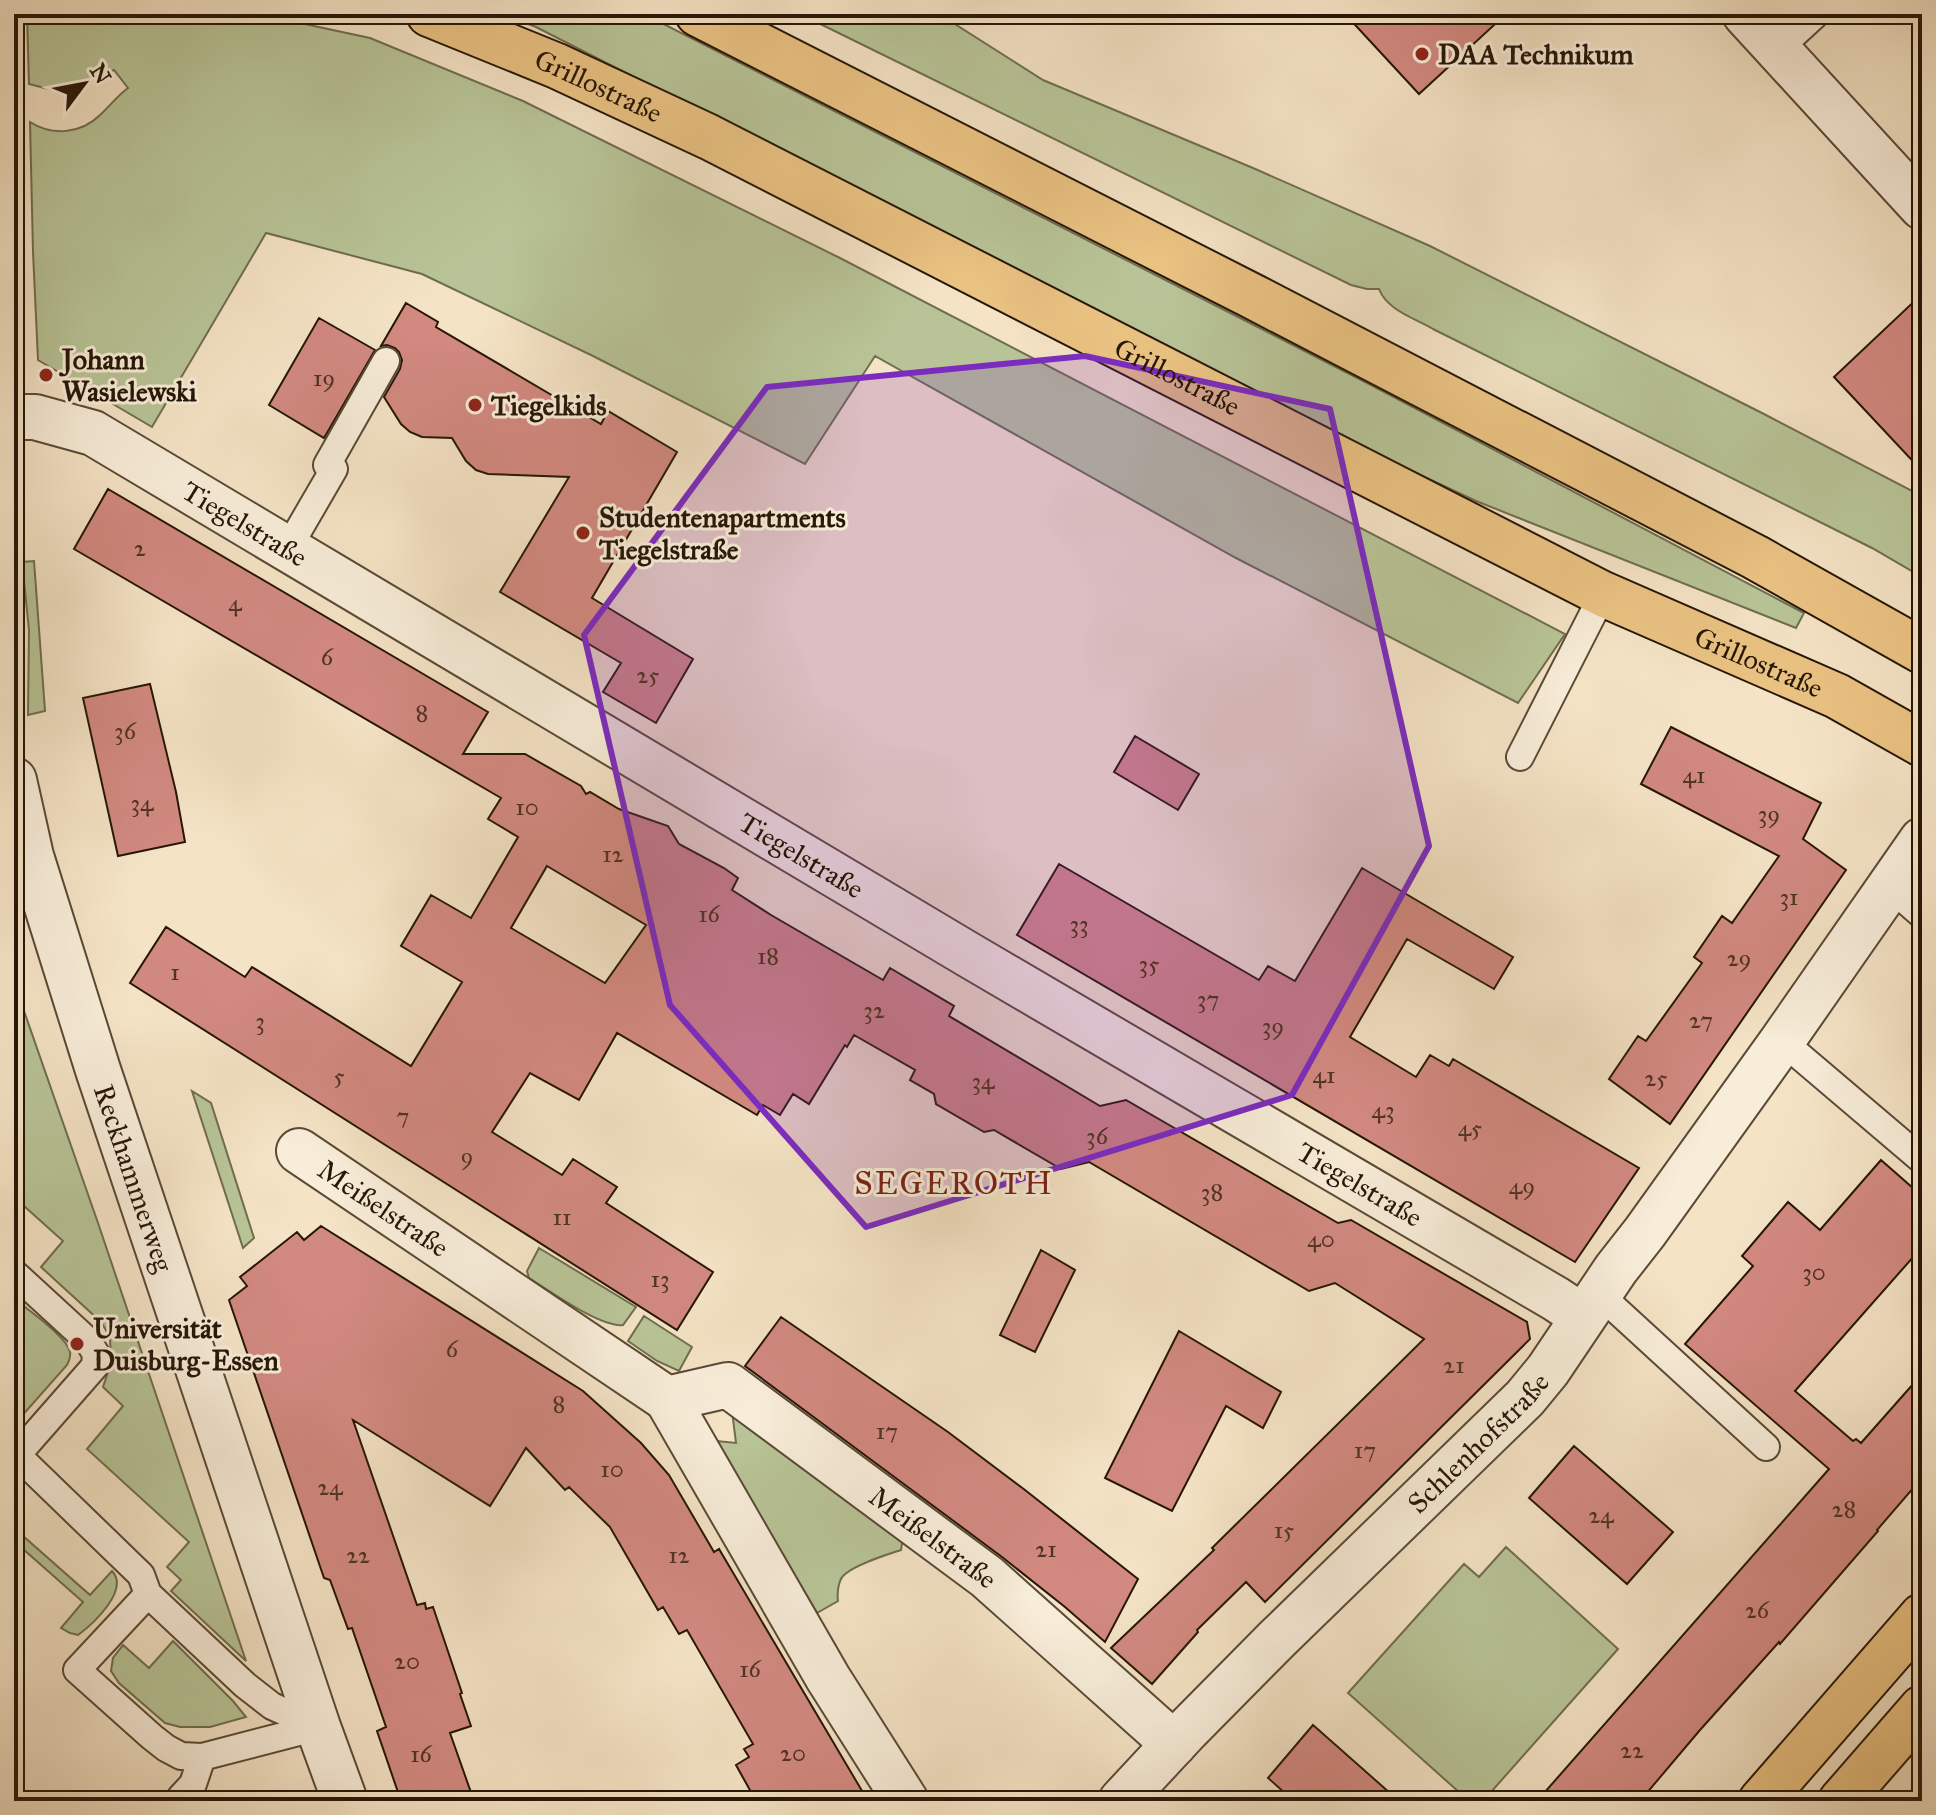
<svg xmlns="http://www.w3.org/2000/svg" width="1936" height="1815" font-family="'IM FELL Great Primer',serif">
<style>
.green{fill:#b8c497;stroke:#6f6d4f;stroke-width:2}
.building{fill:#d28980;stroke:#261607;stroke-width:2;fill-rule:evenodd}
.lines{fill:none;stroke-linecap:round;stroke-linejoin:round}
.lane-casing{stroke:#5a4936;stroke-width:30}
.street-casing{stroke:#5a4936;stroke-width:48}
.primary-casing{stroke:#261607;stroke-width:48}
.lane{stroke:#f8edd9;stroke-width:26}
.street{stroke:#f8edd9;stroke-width:44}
.primary{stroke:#eac282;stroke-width:44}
.marked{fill:#7b2cbf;fill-opacity:0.2;stroke:#7b2cbf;stroke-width:6;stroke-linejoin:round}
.poi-dot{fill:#8f2418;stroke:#f8edd9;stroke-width:3}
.labels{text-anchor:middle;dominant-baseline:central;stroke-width:6;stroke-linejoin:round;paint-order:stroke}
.number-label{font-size:24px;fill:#513325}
.poi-label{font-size:28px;font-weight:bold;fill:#261607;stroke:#f8edd9;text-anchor:start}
.street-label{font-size:28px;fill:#261607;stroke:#f8edd9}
.quarter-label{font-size:32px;letter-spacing:2px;fill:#7a1f14;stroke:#f8edd9}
</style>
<rect width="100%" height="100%" fill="#f4e3c5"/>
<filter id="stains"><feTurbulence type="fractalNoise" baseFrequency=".0025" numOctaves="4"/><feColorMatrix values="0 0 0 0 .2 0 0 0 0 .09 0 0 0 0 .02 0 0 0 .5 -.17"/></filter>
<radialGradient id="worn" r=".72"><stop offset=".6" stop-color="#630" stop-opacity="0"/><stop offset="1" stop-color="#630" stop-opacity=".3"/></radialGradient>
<path class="green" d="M 27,14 L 258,14 L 370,38 L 523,101 L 840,258 L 1565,634 L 1518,703 L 1236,558 L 875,356 L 805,464 L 593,356 L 422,274 L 266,233 L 152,427 L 38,360 L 33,252 L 30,122 C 52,136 81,134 100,115 C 110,106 117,96 128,88 L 114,70 L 94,78 L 69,92 L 60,92 L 29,84 Z
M 502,14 L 644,14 L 1369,384 L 1804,613 L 1796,628 L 1476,501 L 1337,436 L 536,27 Z
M 800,14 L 939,14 L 1043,80 L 1253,168 L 1430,246 L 1764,414 L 1922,496 L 1922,577 L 1872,548 L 1433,329 C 1414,318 1387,310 1379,289 L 1367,289 L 1351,285 Z
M 34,561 L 45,711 L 28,715 L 29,630 L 22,562 Z
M 14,971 L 24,1011 L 98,1223 L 246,1661 L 171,1591 L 181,1580 L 167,1567 L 189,1542 L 87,1449 L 123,1406 L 103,1387 L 111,1363 L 110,1338 L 107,1332 L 101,1322 L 41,1267 L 63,1241 L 14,1197 L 14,1147 L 21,1135 L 24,1121 L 22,1104 L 14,1089 L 14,1055 L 22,1046 L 14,1040 Z
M 192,1091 L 211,1103 L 254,1238 L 243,1248 Z
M 539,1248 L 636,1307 L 623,1325 C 601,1328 550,1291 529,1278 L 527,1271 Z
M 24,1306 C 36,1316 67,1338 70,1352 C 71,1358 69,1361 67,1365 L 21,1417 L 14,1420 L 14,1318 Z
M 644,1316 L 692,1347 L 679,1371 L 657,1361 L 628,1341 Z
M 732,1411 L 903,1537 L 901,1550 C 886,1555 853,1565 843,1576 C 838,1582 837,1594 838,1601 L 817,1613 L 716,1441 L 736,1443 Z
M 14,1528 L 90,1595 L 112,1571 C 130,1590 93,1624 78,1635 L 70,1633 L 61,1628 L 83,1602 L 14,1541 Z
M 1506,1547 L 1618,1649 L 1483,1801 L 1469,1801 L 1348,1693 L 1464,1564 L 1479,1577 Z
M 173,1641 L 233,1701 L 246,1717 L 210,1727 L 180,1727 L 165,1723 L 119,1683 L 111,1671 L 113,1658 L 123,1645 L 149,1668 Z"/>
<path class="building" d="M 1345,14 L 1506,14 L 1419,94 Z
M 1922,294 L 1922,471 L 1834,377 Z
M 406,303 L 438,322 L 436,327 L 601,424 L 608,411 L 677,452 L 592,598 L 693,659 L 656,723 L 603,692 L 621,663 L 500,592 L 569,477 L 488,474 L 476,470 L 466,461 L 452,438 L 422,437 L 410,432 L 401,424 L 384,397 L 400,369 L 402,360 L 399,352 L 395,348 L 387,345 L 381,346 Z
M 319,318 L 375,350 L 324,438 L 269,405 Z
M 108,489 L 488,712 L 463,754 L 525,754 L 581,786 L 586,794 L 590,792 L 619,809 L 668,826 L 679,844 L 724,868 L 738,878 L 732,890 L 771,915 L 883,980 L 890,968 L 954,1006 L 949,1016 L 1100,1106 L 1126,1100 L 1338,1223 L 1351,1220 L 1527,1322 L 1530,1339 L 1265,1602 L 1246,1582 L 1197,1630 L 1198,1632 L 1152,1684 L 1111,1648 L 1214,1550 L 1212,1548 L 1424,1339 L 1335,1283 L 1309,1291 L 1089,1162 L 1061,1169 L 994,1130 L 984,1132 L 936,1104 L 934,1094 L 910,1080 L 915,1070 L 854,1035 L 847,1047 L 845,1045 L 809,1104 L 793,1094 L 780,1115 L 763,1105 L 757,1115 L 617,1033 L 579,1100 L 530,1073 L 492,1132 L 562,1175 L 573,1159 L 617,1187 L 606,1203 L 713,1272 L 677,1330 L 130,983 L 166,927 L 245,977 L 252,967 L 411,1066 L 462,982 L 401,946 L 431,895 L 471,918 L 518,837 L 488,819 L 501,798 L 74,549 ZM 547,866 L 646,925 L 605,983 L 511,928 Z
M 150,684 L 176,792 L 185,842 L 118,856 L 83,698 Z
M 1671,727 L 1821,803 L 1803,839 L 1846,870 L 1670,1124 L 1609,1079 L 1638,1036 L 1646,1041 L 1702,963 L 1694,957 L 1722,916 L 1732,923 L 1779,856 L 1641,784 Z
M 1135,736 L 1199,774 L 1178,810 L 1114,772 Z
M 1059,864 L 1259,980 L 1268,966 L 1295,981 L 1362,868 L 1513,957 L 1494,989 L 1407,939 L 1350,1037 L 1416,1077 L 1430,1055 L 1449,1066 L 1453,1059 L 1639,1168 L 1575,1262 L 1017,935 Z
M 1881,1160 L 1922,1196 L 1922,1247 L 1795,1391 L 1853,1441 L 1856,1439 L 1861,1443 L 1922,1374 L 1922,1478 L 1877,1530 L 1878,1531 L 1780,1644 L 1779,1642 L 1700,1730 L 1640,1801 L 1537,1801 L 1829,1469 L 1685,1344 L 1753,1266 L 1742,1256 L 1788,1202 L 1820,1230 Z
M 321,1226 L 583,1391 L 641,1443 L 669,1475 L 714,1552 L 719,1549 L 868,1801 L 756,1801 L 736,1765 L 749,1757 L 744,1749 L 753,1744 L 687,1630 L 679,1634 L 663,1607 L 658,1610 L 610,1527 L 569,1487 L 565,1490 L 526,1448 L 490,1506 L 353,1420 L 417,1605 L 425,1603 L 426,1609 L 433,1607 L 462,1693 L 460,1694 L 471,1726 L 450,1733 L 474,1801 L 401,1801 L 377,1731 L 386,1727 L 352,1628 L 348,1629 L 330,1580 L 324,1578 L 229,1300 L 247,1286 L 240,1277 L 297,1232 L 304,1240 Z
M 1041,1250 L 1075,1270 L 1035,1352 L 1000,1335 Z
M 781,1317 L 948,1432 L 1025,1490 L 1138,1579 L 1105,1642 L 1065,1607 L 1002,1557 L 745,1366 Z
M 1179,1331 L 1281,1392 L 1263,1428 L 1226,1406 L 1172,1511 L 1105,1478 Z
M 1574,1446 L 1673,1532 L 1627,1584 L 1529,1498 Z
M 1313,1725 L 1399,1801 L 1294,1801 L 1268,1778 Z"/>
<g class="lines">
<g class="lane-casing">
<path id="lane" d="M 1778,49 L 1816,14
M 287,550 L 334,469 L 327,465 L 386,361
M 1520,757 L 1603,594
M 1890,887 L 1922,915
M 1782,1041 L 1922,1160
M 14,1273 L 88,1341 L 96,1354 L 95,1366 L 17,1455 L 141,1575 L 148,1594 L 77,1670 L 152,1737 L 166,1748 L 181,1756 L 202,1757 L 318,1727
M 1599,1294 L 1766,1447
M 148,1594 L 245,1685 L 272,1706 L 318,1727
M 181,1797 L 193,1784 L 202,1757"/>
</g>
<g class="street-casing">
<g id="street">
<path d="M 1745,14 L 1922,207"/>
<path id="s1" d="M 14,417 L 35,417 L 93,433 L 969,955 L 1556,1299 L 1583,1317"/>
<path id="s2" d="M 14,780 L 31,856 L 98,1070 L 318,1727 L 345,1801"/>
<path id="s3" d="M 299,1151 L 667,1399 L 728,1385 L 987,1577 L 1174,1744"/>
<path d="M 667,1399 L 828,1678 L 906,1801"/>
<path id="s4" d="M 1121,1801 L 1187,1730 L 1277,1639 L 1525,1398 L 1548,1370 L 1616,1269 L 1645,1232 L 1782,1041 L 1922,840"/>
</g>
</g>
<g class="primary-casing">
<g id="primary">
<path id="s5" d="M 429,14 L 557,66 L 709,137 L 1603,594 L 1837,696 L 1922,744"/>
<path d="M 698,14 L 1252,296 L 1755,557 L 1922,651"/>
<path d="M 1761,1801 L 1922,1616"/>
<path d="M 1841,1801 L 1922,1708"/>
</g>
</g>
<use href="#lane" class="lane"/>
<use href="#street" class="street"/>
<use href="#primary" class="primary"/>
</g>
<path class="marked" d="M 1085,356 L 1330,409 L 1429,846 L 1292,1095 L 866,1227 L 670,1005 L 584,635 L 767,387 Z"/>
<g class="poi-dot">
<circle cx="1422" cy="54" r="8"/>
<circle cx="46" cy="375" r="8"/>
<circle cx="475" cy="405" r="8"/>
<circle cx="583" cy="533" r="8"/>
<circle cx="77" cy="1344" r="8"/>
</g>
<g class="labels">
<g class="number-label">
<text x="324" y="378">19</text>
<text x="140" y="548">2</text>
<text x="235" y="603">4</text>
<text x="327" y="657">6</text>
<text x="648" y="675">25</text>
<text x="422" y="713">8</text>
<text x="125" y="731">36</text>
<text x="1694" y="775">41</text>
<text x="142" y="803">34</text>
<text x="527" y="807">10</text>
<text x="1769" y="814">39</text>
<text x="613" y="854">12</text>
<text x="1789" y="897">31</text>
<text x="709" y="914">16</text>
<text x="1079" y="924">33</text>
<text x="768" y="956">18</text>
<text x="1739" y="958">29</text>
<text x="1149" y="964">35</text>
<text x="175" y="972">1</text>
<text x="1208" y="999">37</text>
<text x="874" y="1010">32</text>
<text x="1701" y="1020">27</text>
<text x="260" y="1021">3</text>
<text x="1273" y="1026">39</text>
<text x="1324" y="1075">41</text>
<text x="339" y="1076">5</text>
<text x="1656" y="1078">25</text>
<text x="983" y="1081">34</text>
<text x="1383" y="1110">43</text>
<text x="403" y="1116">7</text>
<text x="1470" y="1128">45</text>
<text x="1097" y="1136">36</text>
<text x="467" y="1156">9</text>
<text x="1522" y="1186">49</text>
<text x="1212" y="1192">38</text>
<text x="562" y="1217">11</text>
<text x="1321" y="1239">40</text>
<text x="1814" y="1272">30</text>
<text x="660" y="1279">13</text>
<text x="452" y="1349">6</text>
<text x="1454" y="1365">21</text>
<text x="559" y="1404">8</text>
<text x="887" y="1431">17</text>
<text x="1365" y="1450">17</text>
<text x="612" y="1469">10</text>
<text x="330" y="1487">24</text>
<text x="1844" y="1509">28</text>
<text x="1601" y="1515">24</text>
<text x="1284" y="1530">15</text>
<text x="1046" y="1549">21</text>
<text x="358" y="1555">22</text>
<text x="679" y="1555">12</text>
<text x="1757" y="1610">26</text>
<text x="407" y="1661">20</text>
<text x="750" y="1669">16</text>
<text x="1632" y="1750">22</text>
<text x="793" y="1753">20</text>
<text x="421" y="1754">16</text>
</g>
<g class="poi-label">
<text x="1438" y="54">DAA Technikum</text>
<text x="62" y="359">Johann<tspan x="62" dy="32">Wasielewski</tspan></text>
<text x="491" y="405">Tiegelkids</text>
<text x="599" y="517">Studentenapartments<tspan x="599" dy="32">Tiegelstraße</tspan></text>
<text x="93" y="1328">Universität<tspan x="93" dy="32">Duisburg-Essen</tspan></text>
</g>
<g class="street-label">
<text stroke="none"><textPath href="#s5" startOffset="184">Grillostraße</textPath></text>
<text stroke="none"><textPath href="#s5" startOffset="832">Grillostraße</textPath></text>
<text stroke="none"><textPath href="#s1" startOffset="258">Tiegelstraße</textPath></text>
<text stroke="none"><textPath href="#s5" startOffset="1480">Grillostraße</textPath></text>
<text stroke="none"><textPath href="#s1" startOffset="906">Tiegelstraße</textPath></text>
<text stroke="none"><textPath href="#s2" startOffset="416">Reckhammerweg</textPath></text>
<text stroke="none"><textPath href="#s1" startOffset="1554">Tiegelstraße</textPath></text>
<text stroke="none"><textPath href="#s3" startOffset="102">Meißelstraße</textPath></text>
<text stroke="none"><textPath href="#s4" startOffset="506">Schlenhofstraße</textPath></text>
<text stroke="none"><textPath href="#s3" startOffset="762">Meißelstraße</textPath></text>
</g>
<g class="quarter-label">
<text x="954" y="1183">SEGEROTH</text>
</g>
</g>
<rect width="1936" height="1815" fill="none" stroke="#f4e3c5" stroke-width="48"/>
<rect x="16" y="16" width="1904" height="1783" fill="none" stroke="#261607" stroke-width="4"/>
<rect x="24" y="24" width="1888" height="1767" fill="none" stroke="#261607" stroke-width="2"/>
<g transform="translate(84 84) rotate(58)" stroke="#f8edd9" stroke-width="6" paint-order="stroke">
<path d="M0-6L14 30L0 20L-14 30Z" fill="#261607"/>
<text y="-12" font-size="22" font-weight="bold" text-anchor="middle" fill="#261607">N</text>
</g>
<rect width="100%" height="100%" filter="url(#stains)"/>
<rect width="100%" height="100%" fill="url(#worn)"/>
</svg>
